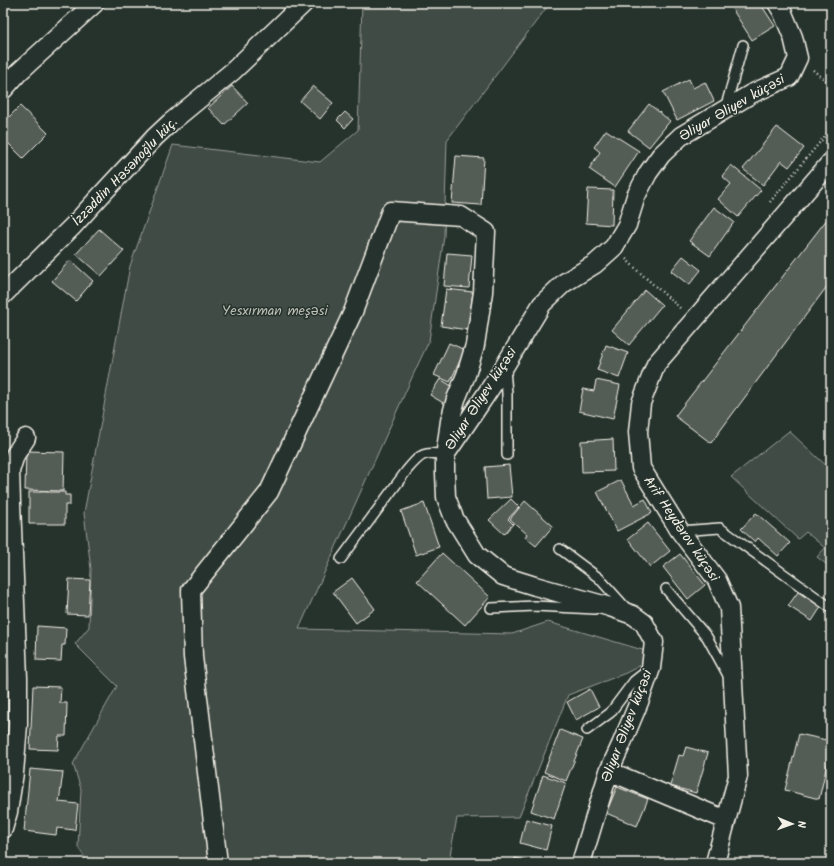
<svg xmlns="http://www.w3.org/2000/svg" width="834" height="866" font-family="Kalam,sans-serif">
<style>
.green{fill:#414b45;stroke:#9a9e96}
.building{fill:#525c55;stroke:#f4f1e8}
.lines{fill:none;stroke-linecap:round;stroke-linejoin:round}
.service-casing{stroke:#f4f1e8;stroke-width:12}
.minor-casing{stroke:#f4f1e8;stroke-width:21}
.path{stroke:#f4f1e8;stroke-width:2.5;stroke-dasharray:1 3;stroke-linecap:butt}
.service{stroke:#26332d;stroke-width:9}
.minor{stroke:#26332d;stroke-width:18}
.labels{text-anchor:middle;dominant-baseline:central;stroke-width:3;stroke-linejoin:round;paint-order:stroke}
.street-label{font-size:14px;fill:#f4f1e8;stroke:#26332d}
.park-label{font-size:14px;fill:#bebfb7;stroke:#26332d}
</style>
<rect width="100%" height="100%" fill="#26332d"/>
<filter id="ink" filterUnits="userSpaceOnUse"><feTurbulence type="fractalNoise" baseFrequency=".025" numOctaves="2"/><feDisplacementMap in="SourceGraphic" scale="8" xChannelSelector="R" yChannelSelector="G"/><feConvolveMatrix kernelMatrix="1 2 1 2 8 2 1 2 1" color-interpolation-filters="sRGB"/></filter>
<g filter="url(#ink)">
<path class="green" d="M 362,3 L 550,3 L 447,140 L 444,236 L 429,341 L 414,373 L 299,629 L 512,634 L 548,622 L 646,651 L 643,664 L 626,673 L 568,695 L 519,817 L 457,818 L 450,855 L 459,863 L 88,863 L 78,847 L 81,789 L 73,764 L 117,686 L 75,644 L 89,627 L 91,569 L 84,513 L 130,266 L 173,145 L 320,162 L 358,130 Z
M 789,431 L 831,470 L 831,568 L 817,557 L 825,548 L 806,532 L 798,539 L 731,477 Z"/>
<path class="building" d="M 732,3 L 760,3 L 775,26 L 752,40 L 729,4 Z
M 689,79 L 693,88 L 705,82 L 714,101 L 677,120 L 663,92 Z
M 232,86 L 248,103 L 224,125 L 208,108 Z
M 313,86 L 333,103 L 320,119 L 300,101 Z
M 649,104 L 670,121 L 649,147 L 628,131 Z
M 20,106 L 48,133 L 23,158 L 3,138 L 3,123 Z
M 345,112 L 353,119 L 345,128 L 337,120 Z
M 777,127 L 804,148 L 789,167 L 781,161 L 763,185 L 743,169 Z
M 606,130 L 639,151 L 615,187 L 589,169 L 600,152 L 594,147 Z
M 456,156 L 484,158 L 481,205 L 452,203 Z
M 731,165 L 761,190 L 738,217 L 718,199 L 731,184 L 722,176 Z
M 588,189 L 613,190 L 612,225 L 586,223 Z
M 714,207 L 734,222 L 710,256 L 689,241 Z
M 831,214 L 831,281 L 711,443 L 675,416 Z
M 99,229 L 124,251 L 101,276 L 76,254 Z
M 447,253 L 472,255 L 469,288 L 444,286 Z
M 683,256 L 701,270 L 689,285 L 671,271 Z
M 70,260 L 93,281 L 76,301 L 52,281 Z
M 446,289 L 473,292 L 468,330 L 441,326 Z
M 645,290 L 662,305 L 629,345 L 612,330 Z
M 449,343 L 465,350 L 450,382 L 434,375 Z
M 606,345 L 628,353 L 619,378 L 597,370 Z
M 440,379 L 455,388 L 445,404 L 430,395 Z
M 596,380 L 620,385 L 613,419 L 579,411 L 583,389 L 594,391 Z
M 613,439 L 614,471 L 582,472 L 581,441 Z
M 26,451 L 64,452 L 63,491 L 25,490 Z
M 509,465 L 512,497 L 487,499 L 485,467 Z
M 621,480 L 634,505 L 645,499 L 652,513 L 617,531 L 597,492 Z
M 29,492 L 65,492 L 65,495 L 70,495 L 70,505 L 65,505 L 65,524 L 29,524 Z
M 511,499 L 519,507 L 508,519 L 513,524 L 504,534 L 489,520 Z
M 525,501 L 553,526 L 536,546 L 525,537 L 527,534 L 510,519 Z
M 424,503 L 439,547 L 416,555 L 401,511 Z
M 756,513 L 790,543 L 778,556 L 758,538 L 755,542 L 741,529 Z
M 648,523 L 670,551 L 650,567 L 628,539 Z
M 442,553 L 490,597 L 465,625 L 417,581 Z
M 680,554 L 705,585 L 688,599 L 663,567 Z
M 352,578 L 375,609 L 356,623 L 333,592 Z
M 69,579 L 90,580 L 88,615 L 67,614 Z
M 798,592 L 821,607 L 812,621 L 788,606 Z
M 37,626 L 66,628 L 65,645 L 62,645 L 61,661 L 36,660 Z
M 33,686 L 61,687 L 60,703 L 67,703 L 66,736 L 59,736 L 58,750 L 30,749 Z
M 590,689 L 599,707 L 576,720 L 567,702 Z
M 560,730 L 583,739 L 566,781 L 544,772 Z
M 799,734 L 831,741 L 831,748 L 819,799 L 785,790 Z
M 686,747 L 708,753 L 696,793 L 670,786 L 679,755 L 683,756 Z
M 30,769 L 63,772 L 59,802 L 78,804 L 75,830 L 57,828 L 56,835 L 24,831 Z
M 543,775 L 566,783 L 554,819 L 531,811 Z
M 617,787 L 648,799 L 637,826 L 606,813 Z
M 526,819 L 552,826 L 546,850 L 520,843 Z
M 515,858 L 537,863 L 514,863 Z"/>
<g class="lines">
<g class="service-casing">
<path id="service" d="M 725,109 L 743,45
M 505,369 L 507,393 L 507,455
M 680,531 L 720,528 L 831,608
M 560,549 L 599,578 L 626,608
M 341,559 L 407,470 C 421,454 423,451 445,455
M 666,589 L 707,637 L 729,677
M 491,608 L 535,606 L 595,609
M 587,730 L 610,713 L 634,681 L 648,670"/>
</g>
<g class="minor-casing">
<path id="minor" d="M 3,90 L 19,72 L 95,3
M 3,295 L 73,226 L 103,193 L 155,137 L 170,123 L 233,71 L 304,3
M 609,771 L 726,820
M 3,829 L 8,812 L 14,773 L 18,725 L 18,678 L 11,503 L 10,471 L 15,455 L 26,438
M 218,863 L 193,657 L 191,590 L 269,492 L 353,312 L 391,211 L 461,216 L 486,232 L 483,292 L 475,345 L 466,375 L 456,399 L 450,421 L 446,450
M 581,863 L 609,771 L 621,745 L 639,702 L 651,668 L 654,642 L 644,623 L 633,615 L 610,607 L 535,586 L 503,576 L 477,555 L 454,518 L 446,497 L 445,473 L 445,455 L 477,408 L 501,372 L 542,304 L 564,283 L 595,264 L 614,247 L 627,225 L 636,196 L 648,173 L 661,155 L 681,136 L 751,94 L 789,77 L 798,58 L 793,37 L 782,11 L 777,3
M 715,863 L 738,776 L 729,608 L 717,580 L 680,531 L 641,468 L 638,432 L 641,403 L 656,364 L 831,162"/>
</g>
<path class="path" d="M 813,70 L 831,85
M 770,202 L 831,129
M 626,259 L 638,271 L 680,308"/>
<use href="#service" class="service"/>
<use href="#minor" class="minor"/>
</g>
</g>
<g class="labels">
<g class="street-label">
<text transform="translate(732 108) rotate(-30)">Əliyar Əliyev küçəsi</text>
<text transform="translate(125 172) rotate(-46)">İzzəddin Həsənoğlu küç.</text>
<text transform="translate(481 399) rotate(-57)">Əliyar Əliyev küçəsi</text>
<text transform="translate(681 529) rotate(56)">Arif Heydərov küçəsi</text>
<text transform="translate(627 726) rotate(-69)">Əliyar Əliyev küçəsi</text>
</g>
<g class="park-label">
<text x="275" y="311">Yesxırman meşəsi</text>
</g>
</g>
<rect width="834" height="866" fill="none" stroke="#26332d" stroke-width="16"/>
<rect x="8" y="8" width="818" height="850" fill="none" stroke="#f4f1e8" stroke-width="1.5" filter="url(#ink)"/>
<g transform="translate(792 824) rotate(92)" stroke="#26332d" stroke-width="3" paint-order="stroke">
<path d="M0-3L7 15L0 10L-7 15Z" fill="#f4f1e8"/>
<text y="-6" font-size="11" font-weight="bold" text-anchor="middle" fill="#f4f1e8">N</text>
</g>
</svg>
